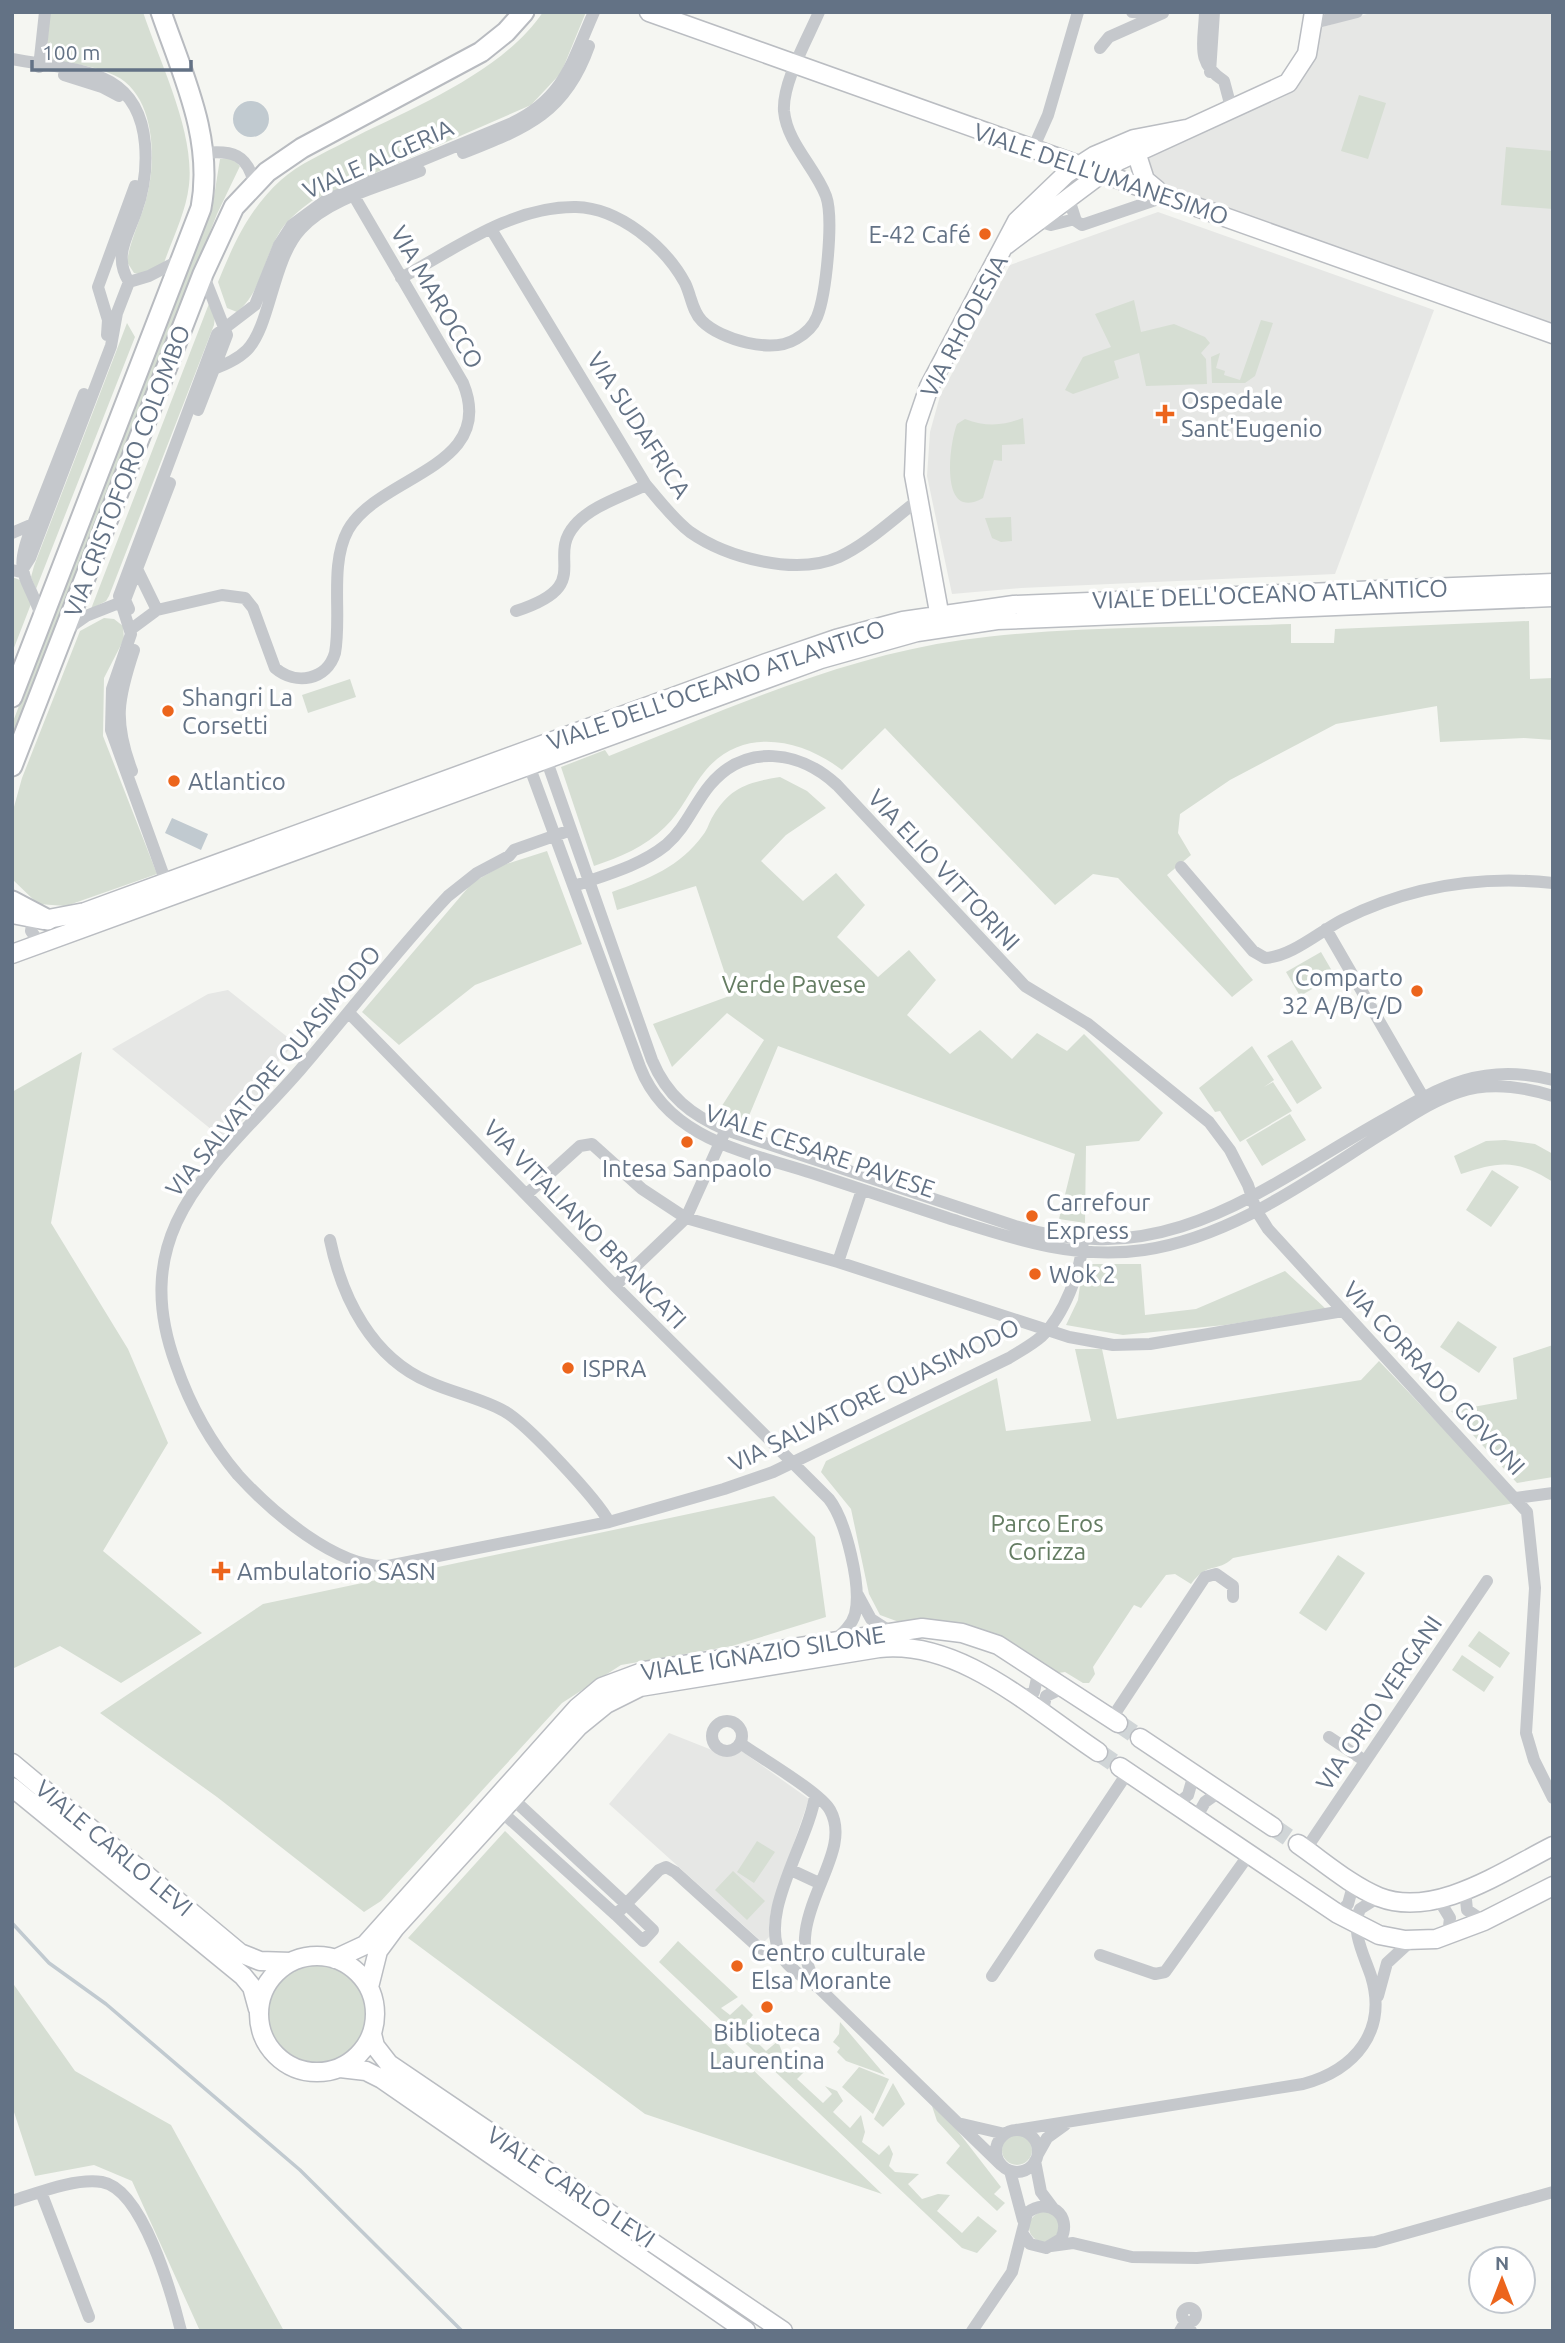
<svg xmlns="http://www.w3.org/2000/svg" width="1565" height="2343" font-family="Ubuntu,sans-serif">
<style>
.built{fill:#e6e7e5}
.green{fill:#d6ded3}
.water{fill:#c1cad0}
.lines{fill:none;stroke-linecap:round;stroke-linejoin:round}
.stream{stroke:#c1cad0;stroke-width:3.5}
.secondary-tunnel{stroke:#d0d5d7;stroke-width:18;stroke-dasharray:18 9;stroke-linecap:butt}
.secondary-casing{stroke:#babdc2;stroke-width:21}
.primary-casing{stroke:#b8bbc0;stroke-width:23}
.street{stroke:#c5c8cc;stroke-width:12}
.secondary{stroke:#fff;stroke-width:18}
.primary{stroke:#fff;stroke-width:19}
.poi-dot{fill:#ec651c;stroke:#fff;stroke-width:2.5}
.labels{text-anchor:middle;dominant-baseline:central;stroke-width:7;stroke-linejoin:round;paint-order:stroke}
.street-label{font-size:24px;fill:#637285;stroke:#fff}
.poi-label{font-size:24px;fill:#637285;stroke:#fff;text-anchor:start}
.park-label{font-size:24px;fill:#647c62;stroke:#fff}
</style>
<rect width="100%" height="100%" fill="#f5f6f2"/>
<path class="built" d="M 1374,12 L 1553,12 L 1553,327 L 1165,190 L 1142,156 L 1287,93 L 1308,65 L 1319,28 Z
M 1158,212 L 1434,310 L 1335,574 L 1021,588 L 952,594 L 927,476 L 930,432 L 940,396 L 1010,265 Z
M 228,990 L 295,1043 L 278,1062 L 281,1073 L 224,1144 L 214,1142 L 212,1130 L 112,1049 L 208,994 Z
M 669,1733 L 717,1752 L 740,1750 L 809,1799 L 772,1906 L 769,1922 L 770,1936 L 763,1943 L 609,1804 Z"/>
<path class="green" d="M 50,12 L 143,12 C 160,63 195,132 189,185 C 186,212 173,237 164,263 L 141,274 L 134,273 L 127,262 C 130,239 142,218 147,196 C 157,157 155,89 109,73 C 90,65 67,63 46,58 Z
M 543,12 L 586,12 L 561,73 L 531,105 L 313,200 C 300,210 286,220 278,235 C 263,261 261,293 237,312 L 227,308 L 218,282 C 234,243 249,209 281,180 C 299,164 324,153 345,142 C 411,108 501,74 543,12 Z
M 1359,95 L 1386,103 L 1368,159 L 1341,151 Z
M 1506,147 L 1553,151 L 1553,209 L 1501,205 Z
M 231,158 L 240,166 L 217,214 L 12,741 L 12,724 L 212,209 L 220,159 Z
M 1134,300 L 1141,332 L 1174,324 L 1205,337 L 1210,343 L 1201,353 L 1206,359 L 1207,384 L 1146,386 L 1139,353 L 1114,361 L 1119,378 L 1073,394 L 1065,390 L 1083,357 L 1111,347 L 1095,314 Z
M 210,301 L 215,316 L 214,325 L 109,596 L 106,601 L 91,609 Z
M 1261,320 L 1273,323 L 1255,376 L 1245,383 L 1212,383 L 1211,357 L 1220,353 L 1216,368 L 1225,371 L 1224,375 L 1240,380 Z
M 127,323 L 135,337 L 36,589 L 31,577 L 34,566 Z
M 1023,418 L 1025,444 L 1002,445 L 1002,461 L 994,460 L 983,498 C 939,523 949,444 957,424 L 965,419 C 986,427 1003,426 1023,418 Z
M 1011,517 L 1012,541 L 1001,542 L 992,538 L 985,518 Z
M 12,577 L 20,580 L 31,604 L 12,653 Z
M 104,618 L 114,619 L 123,626 L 124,639 L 104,678 L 103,736 L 157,874 L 66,906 L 38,904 L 12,879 L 12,814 L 22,778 L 80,631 Z
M 1529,621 L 1530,679 L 1553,678 L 1553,740 L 1524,738 L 1440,742 L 1437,706 L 1336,724 L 1230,780 L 1180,814 L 1178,833 L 1191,855 L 1167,875 L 1253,980 L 1232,997 L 1118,878 L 1093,874 L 1055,905 L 885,728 L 842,770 C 802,739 743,726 706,770 C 690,789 682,811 665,827 C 645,847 620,857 594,866 L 561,767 L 605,750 L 609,756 C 723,711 840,657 962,640 C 1070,625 1182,628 1291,624 L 1291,643 L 1334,643 L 1335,629 Z
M 350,679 L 356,697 L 308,713 L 302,695 Z
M 780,777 L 807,791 L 826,808 L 786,835 L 761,861 L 803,901 L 836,873 L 865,905 L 837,937 L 878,977 L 909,950 L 936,980 L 907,1015 L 950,1054 L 980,1030 L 1012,1059 L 1037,1033 L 1067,1051 L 1084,1034 L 1163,1113 L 1139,1141 L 1086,1146 L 1085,1223 L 1059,1219 L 1075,1154 L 778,1046 L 746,1123 L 718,1112 L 764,1040 L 727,1013 L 672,1067 L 653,1024 L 732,995 L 696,886 L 617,910 L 612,892 C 648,879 680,867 703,835 C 708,829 709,822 713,816 C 730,787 749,782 780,777 Z
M 547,851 L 582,944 L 475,985 L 399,1045 L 362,1012 L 472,883 L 503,865 Z
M 1321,952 L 1335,976 L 1300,996 L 1286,972 Z
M 1292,1040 L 1322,1088 L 1297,1104 L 1267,1056 Z
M 1252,1046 L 1274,1080 L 1264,1087 L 1273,1082 L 1292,1111 L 1240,1142 L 1220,1111 L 1215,1112 L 1199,1088 Z
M 82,1052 L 51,1223 L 128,1349 L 168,1443 L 103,1551 L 202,1633 L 121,1683 L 60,1646 L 12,1669 L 12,1092 Z
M 1290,1114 L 1306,1140 L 1262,1166 L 1246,1140 Z
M 1505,1140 L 1535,1144 L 1553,1154 L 1553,1182 C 1517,1159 1500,1161 1461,1174 L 1454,1156 L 1486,1141 Z
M 1492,1170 L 1519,1187 L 1491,1227 L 1466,1210 Z
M 1083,1264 L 1141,1264 L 1145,1315 L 1196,1309 L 1285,1271 L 1326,1309 L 1225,1325 L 1123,1335 L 1066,1325 L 1078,1300 Z
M 1458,1321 L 1497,1347 L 1479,1373 L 1440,1347 Z
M 1553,1345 L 1553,1477 L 1517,1483 L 1451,1411 L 1517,1399 L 1513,1358 Z
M 1075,1349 L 1102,1349 L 1117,1419 L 1361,1380 L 1379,1361 L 1514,1503 L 1233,1558 C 1217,1573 1208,1561 1191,1584 L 1175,1574 L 1166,1575 L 1141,1608 L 1134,1605 L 1093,1667 L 1095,1674 L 1089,1683 L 1083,1683 L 1065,1672 L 1058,1673 L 988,1632 L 935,1620 L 899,1622 L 880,1615 L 869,1594 L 851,1509 L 821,1472 L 826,1461 L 997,1378 L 1006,1431 L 1091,1421 Z
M 774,1496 L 815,1537 L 826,1617 L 732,1646 L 621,1665 L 562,1703 L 381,1901 L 364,1912 L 217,1797 L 100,1713 L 263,1604 Z
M 1338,1555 L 1365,1573 L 1326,1631 L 1299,1613 Z
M 1479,1631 L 1510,1653 L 1500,1668 L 1468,1646 Z
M 1462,1655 L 1494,1677 L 1484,1692 L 1452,1670 Z
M 505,1831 L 882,2194 L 645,2114 L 408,1938 Z
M 757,1841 L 775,1852 L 754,1883 L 737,1872 Z
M 733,1871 L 765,1901 L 747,1920 L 715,1890 Z
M 678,1941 L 738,1997 L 721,2008 L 730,2015 L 742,2004 L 753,2015 L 742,2028 L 766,2051 L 778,2041 L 782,2052 L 777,2064 L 782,2068 L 799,2062 L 808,2068 L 797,2079 L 823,2103 L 832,2094 L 825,2086 L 837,2091 L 843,2101 L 833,2112 L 850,2128 L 861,2115 L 865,2132 L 862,2142 L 879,2155 L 889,2145 L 893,2154 L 889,2166 L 895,2172 L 919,2174 L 908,2184 L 922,2199 L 938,2194 L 950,2195 L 937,2211 L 962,2233 L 978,2216 L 997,2231 L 977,2253 L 962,2248 L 659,1962 Z
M266 2013a50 50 0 1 1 100 0a50 50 0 1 1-100 0Z
M 12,1982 L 75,2071 L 171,2125 L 284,2331 L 200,2331 L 132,2181 L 94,2165 L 35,2176 L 12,2106 Z
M 840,2022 L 885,2075 L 846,2061 L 837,2052 L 840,2048 L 833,2042 L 839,2034 Z
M 859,2067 L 889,2079 L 873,2114 L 842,2087 Z
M 893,2083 L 905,2104 L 883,2127 L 874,2119 Z
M 932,2106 L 953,2125 L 1001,2187 L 994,2194 L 1005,2203 L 997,2211 L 946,2163 L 960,2146 L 937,2121 Z
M1002 2150a15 15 0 1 1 30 0a15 15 0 1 1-30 0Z
M1029 2227a15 15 0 1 1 30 0a15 15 0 1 1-30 0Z"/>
<path class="water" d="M233 119a18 18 0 1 1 36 0a18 18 0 1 1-36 0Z
M 172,818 L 208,834 L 201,850 L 165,833 Z"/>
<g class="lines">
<path class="stream" d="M 12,1923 L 49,1963 L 106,2004 L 300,2170 L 462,2331"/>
<path class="secondary-tunnel" d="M 1118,1723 L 1140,1738
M 1098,1752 L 1120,1767
M 1273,1827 L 1298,1844"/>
<g class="secondary-casing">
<path id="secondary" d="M 649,12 L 1553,334
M 1136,152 L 1145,180 L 1157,190
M 1006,245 L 1118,161 L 1288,83 L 1307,54 L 1314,12
M 941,623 L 914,475 L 916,425 L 929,387 L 1017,221 L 1066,174 L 1094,156 L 1134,139 L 1186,129
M 12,914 L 43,920 L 85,912 L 766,663 L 836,639 L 903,621 L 1014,605 L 1553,583
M 12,954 L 821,659 L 917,632 L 997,620 L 1553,597
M 1140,1738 L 1273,1827
M 12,1763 L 240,1953 L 260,1961 L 291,1962
M 1120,1767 L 1338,1914 L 1379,1935 L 1405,1940 L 1436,1939 L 1484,1921 L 1553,1886
M 12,1787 L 243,1976 L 252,1987 L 258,2009
M 1298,1844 C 1324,1862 1350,1885 1379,1897 C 1435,1919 1503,1871 1553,1846
M259 2014a58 58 0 1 1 116 0a58 58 0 1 1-116 0Z
M 335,1959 L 365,1945 L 577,1708 L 602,1687 L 645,1671 L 922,1628 L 962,1633 L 998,1645 L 1118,1723
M 369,1987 L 378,1951 L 395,1928 L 579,1726 L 606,1704 L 640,1687 L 879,1648 C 960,1639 1033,1709 1098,1752
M 372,2034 L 375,2046 L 389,2064 L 783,2331
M 340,2068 L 366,2071 L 382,2079 L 746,2331"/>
</g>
<g class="primary-casing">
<path id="primary" d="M 12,697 L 201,208 C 214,139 183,76 161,12
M 12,766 L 203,274 L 234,207 L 267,172 L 302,148 L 481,52 L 506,32 L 524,12
M 12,901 L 48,920"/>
</g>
<path class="street" d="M 1132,12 L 1157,13
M 1205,12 C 1204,44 1195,62 1224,81 L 1232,111
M 1314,23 L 1357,12
M 1100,48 L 1109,37 L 1163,13
M 12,59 C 73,71 138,65 145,144 C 147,167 144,190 136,212 C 127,238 113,256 129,282 L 117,313 L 111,346 L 30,558 L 21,572 L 12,570
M 39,67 L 45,12
M 1210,72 L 1214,12
M 64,75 L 102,87 L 119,96
M 1032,151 L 1048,115 L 1078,12
M 204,153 C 232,150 247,154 254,183
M 463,153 C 526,128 565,114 589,46
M 1068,196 L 1076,221 L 1082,225 L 1167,196
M 1036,216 L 1038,221 L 1051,225 L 1075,219
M 491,229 L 646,485 C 660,501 673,519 690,532 C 727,558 796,576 839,557 C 867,544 892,520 917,501
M 203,274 L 227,335 L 214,369
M 401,278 C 455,249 512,206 576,207 C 619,208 665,246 685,283 C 691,295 692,311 702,321 C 721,340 772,354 796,339 C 805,334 813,327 817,317 C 826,295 834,218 826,196 C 815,167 787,143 784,111 C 782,83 808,38 819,12
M 129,282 L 149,276 L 182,259
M 107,335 L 108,320 L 98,287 L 135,186
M 198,410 L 214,369 C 226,364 238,359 247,350 C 271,325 272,260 301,229 C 329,198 382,186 420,171
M 36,526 L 33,524 C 12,574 26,573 42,618
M 12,533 L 33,524 L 84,394
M 136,567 L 157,610 L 222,595 L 245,598 L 253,608 L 275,668 C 296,686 327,680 335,653 C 342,615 329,565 348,530 C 379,475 498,468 463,383 L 351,191
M 129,609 L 125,600 L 170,483
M 516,611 C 596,585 545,559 575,525 C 591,506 624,496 646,485
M 66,630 L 86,616 L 124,601
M 130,630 L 157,610
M 544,753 L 652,1060 C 667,1096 691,1115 726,1130 L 1015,1226 C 1166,1272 1259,1190 1383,1120 C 1442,1086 1483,1062 1553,1080
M 527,760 L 640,1067 C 668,1139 746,1152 812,1173 C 858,1188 903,1203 948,1218 C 1014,1239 1074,1260 1144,1250 C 1232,1237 1307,1181 1380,1135 C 1405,1120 1431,1101 1459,1092 C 1489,1082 1524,1087 1553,1096
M 132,771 C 113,721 118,698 134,650
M 571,830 L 514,850 L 509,856 L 477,873 L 448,896 C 396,951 350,1012 300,1070 C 218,1164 125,1226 176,1365 C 190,1405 210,1442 238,1475 C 271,1511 337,1569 388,1566 L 609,1522 L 724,1489 L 773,1472 L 1009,1358 C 1020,1351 1032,1345 1042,1336 C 1064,1315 1081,1271 1083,1240
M 1181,867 L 1253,951 L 1265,958 C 1291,957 1319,932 1342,920 C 1408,887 1479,875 1553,883
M 166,882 L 111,730 L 112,689 L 131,634 L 119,596 L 217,334 L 255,305 L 279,245 L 292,225 L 326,200 L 512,123 C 565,98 572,61 594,12
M 574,886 C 605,875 640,866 666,845 C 686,828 694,804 710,785 C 746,742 800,751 837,785 L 1025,986 L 1088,1024 L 1209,1122 L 1230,1150 L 1248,1185 L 1256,1210 L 1268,1229 L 1527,1512 L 1535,1588 L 1526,1733 L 1534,1760 L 1553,1798
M 33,919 L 31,931 L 36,938 L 45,941
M 1326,929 L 1423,1097
M 349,1013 L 615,1286 L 829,1499 C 846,1521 862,1587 855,1614 C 852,1625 843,1633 835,1640
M 527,1194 L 580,1146 L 592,1144 L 642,1189 L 686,1218 L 838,1262 L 1069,1337 L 1113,1345 L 1150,1344 L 1343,1311
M 330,1240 C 342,1298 372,1358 429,1382 C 453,1393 481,1398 504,1411 C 526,1423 597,1499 609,1522
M 838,1262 L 862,1190
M 615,1286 L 686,1218 L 723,1136
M 1516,1498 L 1553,1493
M 858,1595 L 871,1619 L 891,1632
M 1018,1698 L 1034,1692 L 1039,1669
M 1042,1715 L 1046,1696 L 1065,1687
M 1112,1718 L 1205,1577 L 1216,1574 L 1233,1586 L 1233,1597
M712 1736a15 15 0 1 1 30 0a15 15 0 1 1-30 0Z
M 1329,1737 L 1365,1761
M 740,1743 C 759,1757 820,1792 830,1810 C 857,1858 775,1918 817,1985
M 815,1796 C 809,1841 756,1916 782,1957 C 791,1970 806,1979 819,1988 L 1001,2165
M 1176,1805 L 1188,1795 L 1194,1774
M 503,1813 L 616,1915 L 626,1904 L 514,1800
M 1196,1818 L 1205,1802 L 1219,1792
M 1306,1849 L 1487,1581
M 791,1870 L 819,1883
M 1465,1889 L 1467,1910 L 1484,1921
M 1439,1900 L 1450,1918 L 1448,1935
M 1338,1914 L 1348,1904 L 1354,1882
M 616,1915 L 643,1941 L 653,1930 L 626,1904 L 659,1870 L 666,1867 L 675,1872 L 758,1947 L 769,1952 L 779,1951
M 1100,1955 L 1155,1974 L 1165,1972 L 1250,1853
M 992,1976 L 1128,1772
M 1378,1996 L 1387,1963 L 1412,1940
M 962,2124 L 1005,2134
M 1016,2130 L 1303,2084 C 1355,2070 1388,2031 1371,1976 C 1364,1955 1350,1930 1360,1909 L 1379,1897
M996 2151a21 21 0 1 1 42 0a21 21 0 1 1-42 0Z
M 1038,2154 L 1047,2138 L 1065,2125
M 1035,2161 L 1041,2192 L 1053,2208
M 1010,2171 L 1023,2220
M 41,2192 L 89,2317
M 12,2201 C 38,2193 74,2178 102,2182 C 143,2189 172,2295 181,2331
M 1051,2246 L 1073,2243 L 1132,2257 L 1197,2258 L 1375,2242 L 1553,2192
M1182 2315a7 7 0 1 1 14 0a7 7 0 1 1-14 0Z
M 972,2331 L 1012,2272 L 1027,2213 C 1048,2196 1073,2215 1061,2239 L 1046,2248 L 1030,2244 L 1022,2233
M 1180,2331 L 1186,2321 L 1191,2331"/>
<use href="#secondary" class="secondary"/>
<use href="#primary" class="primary"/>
</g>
<g class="poi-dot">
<circle cx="985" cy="234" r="7"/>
<path d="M1161.5 403.5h7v7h7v7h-7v7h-7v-7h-7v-7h7z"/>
<circle cx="168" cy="711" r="7"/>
<circle cx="174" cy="781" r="7"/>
<circle cx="1417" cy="991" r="7"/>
<circle cx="687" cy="1142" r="7"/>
<circle cx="1032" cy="1216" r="7"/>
<circle cx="1035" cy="1274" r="7"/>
<circle cx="568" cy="1368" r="7"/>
<path d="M217.5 1560.5h7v7h7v7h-7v7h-7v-7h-7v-7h7z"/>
<circle cx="737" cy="1966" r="7"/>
<circle cx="767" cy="2007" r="7"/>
</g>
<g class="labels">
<g class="street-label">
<text transform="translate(378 159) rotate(-24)">VIALE ALGERIA</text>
<text transform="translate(1101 174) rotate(19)">VIALE DELL'UMANESIMO</text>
<text transform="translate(437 297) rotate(60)">VIA MAROCCO</text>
<text transform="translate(964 326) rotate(-62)">VIA RHODESIA</text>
<text transform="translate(639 425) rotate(57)">VIA SUDAFRICA</text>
<text transform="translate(127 471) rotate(-69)">VIA CRISTOFORO COLOMBO</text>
<text transform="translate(1270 594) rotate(-2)">VIALE DELL'OCEANO ATLANTICO</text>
<text transform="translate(716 685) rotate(-19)">VIALE DELL'OCEANO ATLANTICO</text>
<text transform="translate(944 870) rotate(47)">VIA ELIO VITTORINI</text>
<text transform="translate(273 1071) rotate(-50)">VIA SALVATORE QUASIMODO</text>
<text transform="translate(820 1151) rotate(19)">VIALE CESARE PAVESE</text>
<text transform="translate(585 1224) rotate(46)">VIA VITALIANO BRANCATI</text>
<text transform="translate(1434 1378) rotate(47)">VIA CORRADO GOVONI</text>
<text transform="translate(874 1395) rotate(-26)">VIA SALVATORE QUASIMODO</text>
<text transform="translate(763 1653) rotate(-9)">VIALE IGNAZIO SILONE</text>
<text transform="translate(1379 1703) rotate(-56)">VIA ORIO VERGANI</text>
<text transform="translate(114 1848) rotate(40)">VIALE CARLO LEVI</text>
<text transform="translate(571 2187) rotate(34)">VIALE CARLO LEVI</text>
</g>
<g class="poi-label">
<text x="971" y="234" text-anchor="end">E-42 Café</text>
<text x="1181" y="400">Ospedale<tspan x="1181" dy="28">Sant'Eugenio</tspan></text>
<text x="182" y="697">Shangri La<tspan x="182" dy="28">Corsetti</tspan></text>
<text x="188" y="781">Atlantico</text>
<text x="1403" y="977" text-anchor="end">Comparto<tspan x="1403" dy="28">32 A/B/C/D</tspan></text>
<text x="687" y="1168" text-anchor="middle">Intesa Sanpaolo</text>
<text x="1046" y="1202">Carrefour<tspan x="1046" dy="28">Express</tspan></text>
<text x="1049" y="1274">Wok 2</text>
<text x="582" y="1368">ISPRA</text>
<text x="237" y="1571">Ambulatorio SASN</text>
<text x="751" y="1952">Centro culturale<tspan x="751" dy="28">Elsa Morante</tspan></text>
<text x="767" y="2032" text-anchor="middle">Biblioteca<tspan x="767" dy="28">Laurentina</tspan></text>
</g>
<g class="park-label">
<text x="794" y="984">Verde Pavese</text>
<text x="1047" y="1523">Parco Eros<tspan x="1047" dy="28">Corizza</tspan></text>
</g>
</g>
<rect width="1565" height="2343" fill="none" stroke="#637285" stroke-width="28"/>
<g transform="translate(1502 2280)"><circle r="33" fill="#ffffff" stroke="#c1c7ce" stroke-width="2"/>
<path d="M0-5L12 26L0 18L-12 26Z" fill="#ec651c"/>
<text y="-10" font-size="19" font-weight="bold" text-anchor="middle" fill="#637285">N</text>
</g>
<path d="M32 60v10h159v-10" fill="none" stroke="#637285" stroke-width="3.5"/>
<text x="42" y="60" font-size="21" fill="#637285" stroke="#ffffff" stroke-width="5" paint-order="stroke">100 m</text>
</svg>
